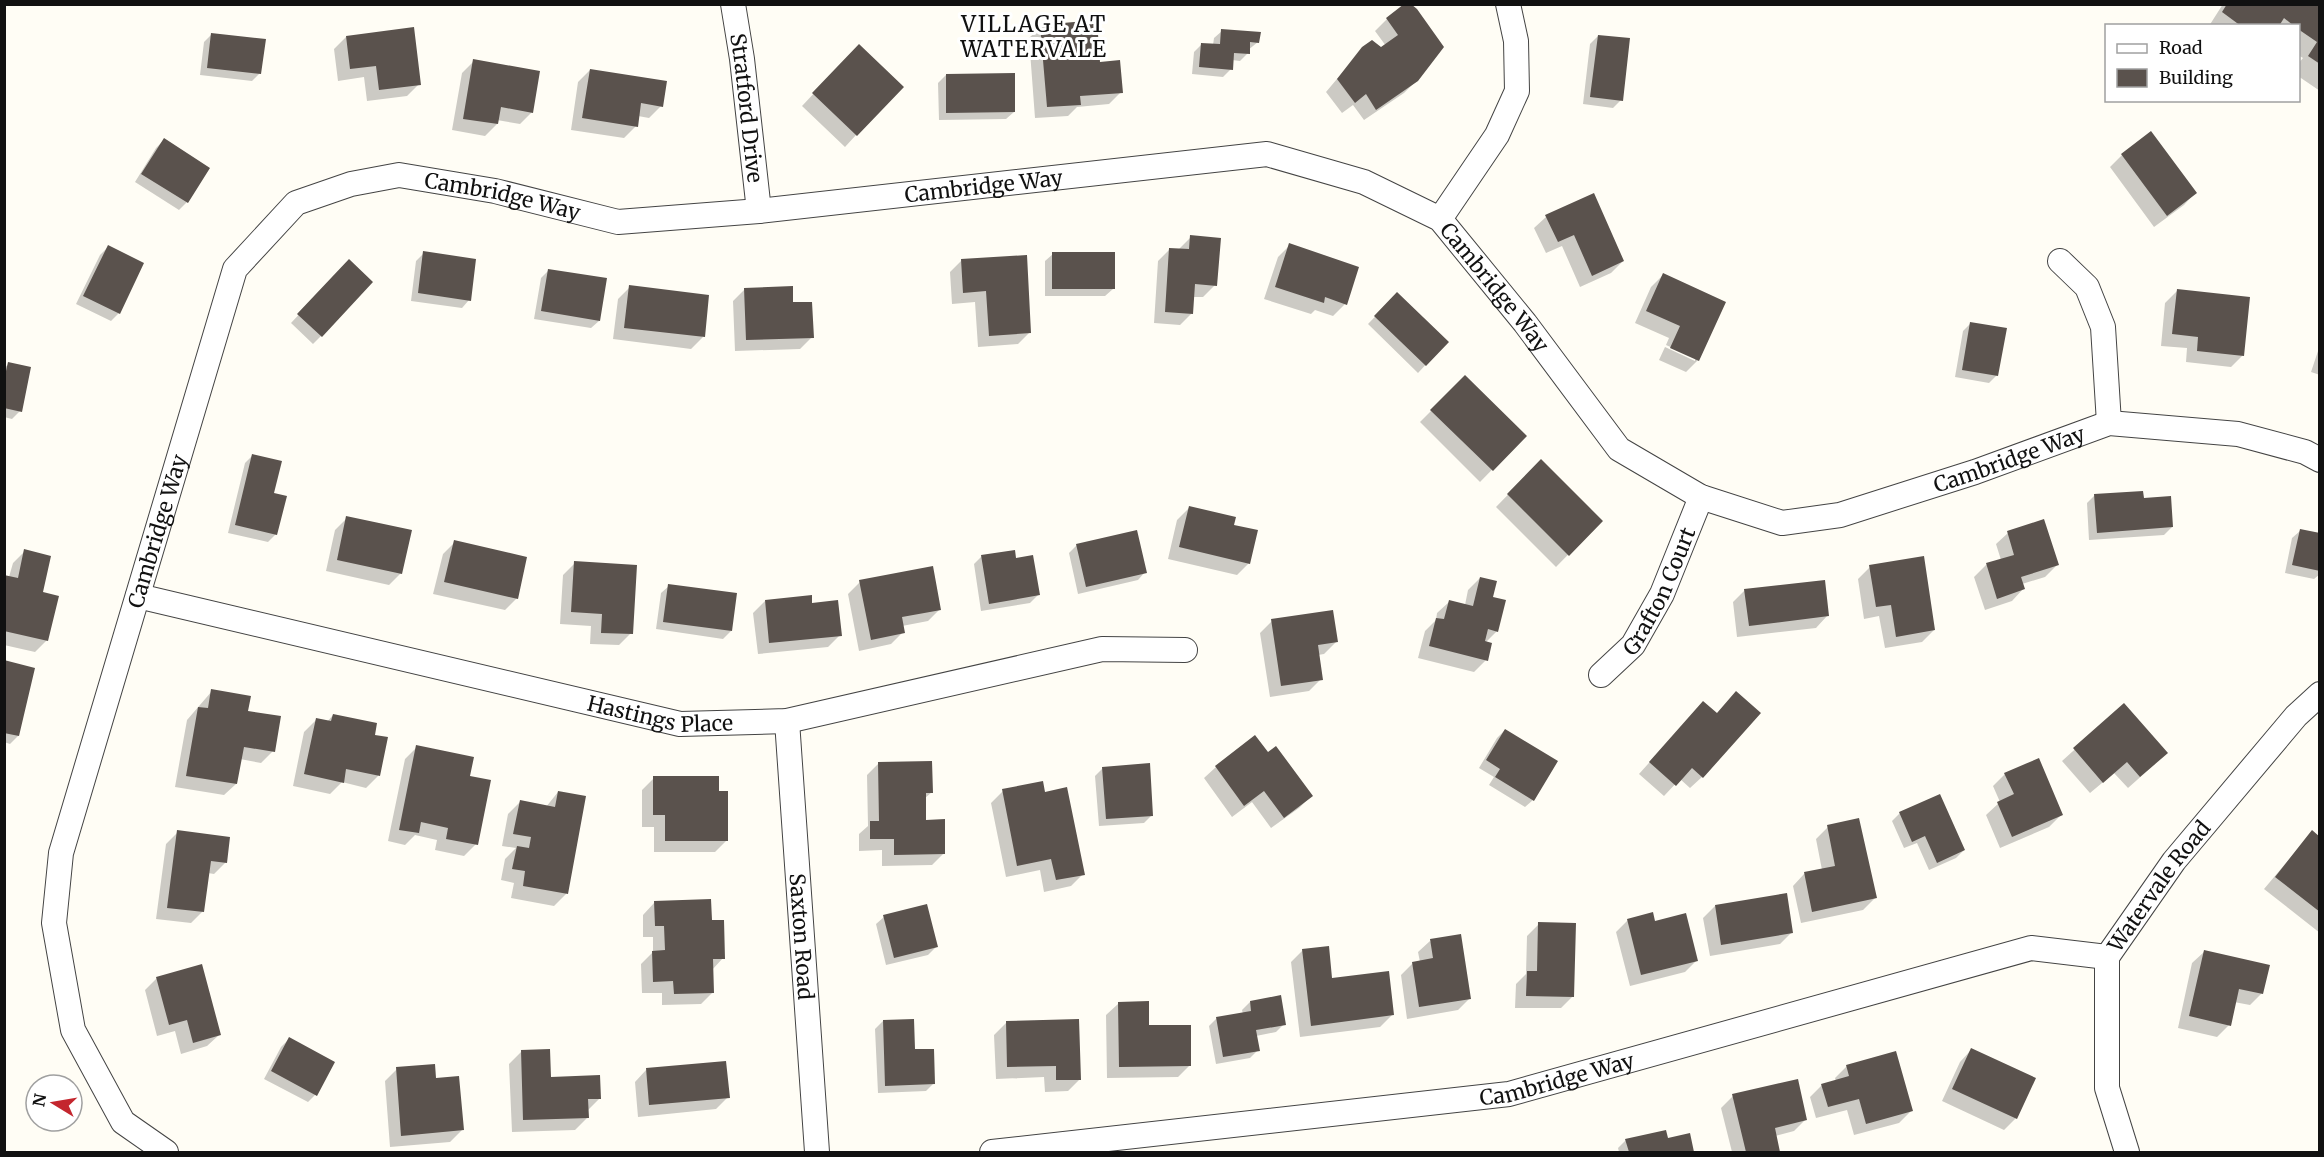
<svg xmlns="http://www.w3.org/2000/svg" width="2324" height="1157" font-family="Merriweather,serif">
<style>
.shadow{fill:#0003}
.building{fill:#5a524d}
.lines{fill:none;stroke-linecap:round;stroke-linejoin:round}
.minor-casing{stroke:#444;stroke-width:26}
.minor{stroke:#fff;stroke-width:24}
.labels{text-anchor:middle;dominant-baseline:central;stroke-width:6;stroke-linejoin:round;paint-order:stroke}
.street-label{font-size:21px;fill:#111;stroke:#fff}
.neighbourhood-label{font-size:22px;letter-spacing:1.5px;fill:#111;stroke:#fff}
</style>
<rect width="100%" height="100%" fill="#fffdf5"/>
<path class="shadow" d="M 1407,4 L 1417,80 L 1404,93 L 1364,120 L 1353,105 L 1342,113 L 1326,92 L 1363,48 L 1381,49 L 1386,46 L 1375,31 L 1387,19 Z
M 2223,4 L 2320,4 L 2320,91 L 2298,76 L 2298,64 L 2303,58 L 2298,55 L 2298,26 L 2209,26 Z
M 1041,27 L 1099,63 L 1121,92 L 1109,104 L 1077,107 L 1068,116 L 1035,118 L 1029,38 Z
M 1222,31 L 1258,42 L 1248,50 L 1248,53 L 1240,61 L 1232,60 L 1231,69 L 1223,77 L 1192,74 L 1194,52 L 1202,44 L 1213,45 L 1214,38 Z
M 212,34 L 260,73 L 252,81 L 200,75 L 204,42 Z
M 1598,36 L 1621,100 L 1613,108 L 1583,104 L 1590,44 Z
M 346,37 L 419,84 L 407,96 L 367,101 L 364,77 L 338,81 L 334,49 Z
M 847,58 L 856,135 L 845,147 L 802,106 Z
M 474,61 L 532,112 L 520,124 L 497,120 L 497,124 L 485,136 L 452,130 L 462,73 Z
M 590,70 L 661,106 L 649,118 L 638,116 L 636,126 L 624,138 L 571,130 L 578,82 Z
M 946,75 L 1014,112 L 1006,119 L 939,120 L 938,83 Z
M 164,140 L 187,202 L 179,210 L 135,182 L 156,148 Z
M 2122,155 L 2195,193 L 2184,205 L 2154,227 L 2110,167 Z
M 1546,217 L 1623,261 L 1611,273 L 1580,287 L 1562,246 L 1546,253 L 1534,228 Z
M 1191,237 L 1215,285 L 1203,297 L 1193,297 L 1192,313 L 1180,325 L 1154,323 L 1158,261 L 1170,249 L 1179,249 Z
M 1290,245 L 1345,304 L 1333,316 L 1315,310 L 1311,314 L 1264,299 L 1278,257 Z
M 108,247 L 119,313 L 111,321 L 76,304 L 100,255 Z
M 424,253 L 469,300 L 462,308 L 411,301 L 416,261 Z
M 1053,254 L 1113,289 L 1105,296 L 1045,296 L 1045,261 Z
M 962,260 L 1030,332 L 1018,344 L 978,347 L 975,302 L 952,304 L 950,272 Z
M 349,261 L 321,336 L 313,344 L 291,323 Z
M 549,270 L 599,321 L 591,328 L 534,319 L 541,278 Z
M 1663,275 L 1698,360 L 1686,372 L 1659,360 L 1665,347 L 1695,361 L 1695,358 L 1666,345 L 1669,338 L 1635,323 L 1651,287 Z
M 630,287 L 703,337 L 691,349 L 613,339 L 618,299 Z
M 745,289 L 791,304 L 812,337 L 800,349 L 735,351 L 733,301 Z
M 2177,291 L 2243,355 L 2231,367 L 2186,362 L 2187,348 L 2161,346 L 2165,303 Z
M 1397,294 L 1447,342 L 1418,373 L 1368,324 Z
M 1971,323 L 1997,375 L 1989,383 L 1955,377 L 1963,331 Z
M 2320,345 L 2320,375 L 2311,372 Z
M 9,364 L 20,411 L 12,419 L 4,417 L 4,368 Z
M 1465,377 L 1525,436 L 1480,482 L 1420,422 Z
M 253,455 L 272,494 L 276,534 L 268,542 L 228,533 L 245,463 Z
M 1541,461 L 1601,521 L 1556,567 L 1496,507 Z
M 2095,495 L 2142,499 L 2172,527 L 2164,535 L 2089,540 L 2087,503 Z
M 1189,508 L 1233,526 L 1249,563 L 1237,575 L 1168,559 L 1177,520 Z
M 347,518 L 401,573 L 389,585 L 326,571 L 335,530 Z
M 2300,531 L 2320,535 L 2320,574 L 2314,579 L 2285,573 L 2292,538 Z
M 2008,533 L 2057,565 L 2045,577 L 2022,584 L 2023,589 L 2012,601 L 1985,610 L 1974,577 L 1986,565 L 2001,560 L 1996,544 Z
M 455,542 L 517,598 L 505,610 L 433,594 L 443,554 Z
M 1077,545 L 1145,572 L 1138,580 L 1078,594 L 1069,553 Z
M 25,551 L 41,594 L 47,640 L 35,652 L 4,645 L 4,576 L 9,577 L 13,563 Z
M 982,556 L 1015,560 L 1038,595 L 1030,603 L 981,611 L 974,564 Z
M 575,563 L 631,633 L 619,645 L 590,644 L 591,626 L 560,624 L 563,575 Z
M 1870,567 L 1934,630 L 1922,642 L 1885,648 L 1879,616 L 1864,619 L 1858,579 Z
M 1480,578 L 1491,598 L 1497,631 L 1485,643 L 1486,660 L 1474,672 L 1418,658 L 1425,631 L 1436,620 L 1437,613 L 1449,602 L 1465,605 L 1468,590 Z
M 860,582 L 940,609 L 928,621 L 902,626 L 903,632 L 891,644 L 859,651 L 848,594 Z
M 669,586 L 731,631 L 723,639 L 656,629 L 661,593 Z
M 1745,590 L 1827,616 L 1816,628 L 1737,637 L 1733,602 Z
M 765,601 L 811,605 L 840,635 L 828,647 L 758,654 L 753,613 Z
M 1272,621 L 1336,642 L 1324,654 L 1318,655 L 1321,679 L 1309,691 L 1270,697 L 1260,633 Z
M 4,662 L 18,736 L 10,744 L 4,742 Z
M 212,691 L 246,712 L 273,751 L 261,763 L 240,759 L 236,784 L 224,795 L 175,787 L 187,720 Z
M 2124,705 L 2155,764 L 2128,788 L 2114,773 L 2090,793 L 2062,761 Z
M 333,715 L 374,736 L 378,776 L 366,788 L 342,782 L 330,794 L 293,786 L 304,732 L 316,720 L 327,722 Z
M 1692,715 L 1702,777 L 1690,788 L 1680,779 L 1664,796 L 1639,774 Z
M 1505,730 L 1533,800 L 1525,807 L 1489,785 L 1494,777 L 1479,768 L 1497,738 Z
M 417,747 L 468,777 L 476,844 L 464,856 L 435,850 L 437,840 L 415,835 L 405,845 L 388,841 L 405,759 Z
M 1268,754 L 1311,796 L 1299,808 L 1271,828 L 1252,802 L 1232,817 L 1204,778 L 1216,767 Z
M 879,763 L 932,792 L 924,799 L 925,821 L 944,853 L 932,865 L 882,866 L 882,850 L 859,851 L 859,834 L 868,826 L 867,775 Z
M 1103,768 L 1152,815 L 1144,823 L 1099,826 L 1095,776 Z
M 2005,774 L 2061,815 L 2049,827 L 2000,848 L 1986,815 L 2000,802 L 1993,786 Z
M 654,778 L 727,840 L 715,852 L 654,852 L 654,827 L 642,827 L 642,790 Z
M 1003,791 L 1083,874 L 1071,886 L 1044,892 L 1040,870 L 1006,877 L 991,803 Z
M 558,792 L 566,894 L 554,906 L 511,898 L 514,883 L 501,880 L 505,859 L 516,848 L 502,846 L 508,814 L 520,802 L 546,807 Z
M 1900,813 L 1964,850 L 1956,858 L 1929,870 L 1917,843 L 1904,848 L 1892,821 Z
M 1828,827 L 1875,898 L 1863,910 L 1801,923 L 1793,886 L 1804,874 L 1822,870 L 1816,839 Z
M 178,832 L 226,862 L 214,874 L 208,873 L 203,911 L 191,923 L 156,919 L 166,844 Z
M 2312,832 L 2320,839 L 2320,933 L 2264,889 Z
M 654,903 L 710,921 L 723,958 L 712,970 L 713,992 L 701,1004 L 662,1005 L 662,993 L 642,993 L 641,964 L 653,952 L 653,937 L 643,937 L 643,915 Z
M 1715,906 L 1792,932 L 1780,944 L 1710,956 L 1703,918 Z
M 884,917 L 936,947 L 928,955 L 886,965 L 876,924 Z
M 1628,920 L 1654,923 L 1697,960 L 1685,972 L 1630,986 L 1616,932 Z
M 1539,924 L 1573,996 L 1561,1008 L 1515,1008 L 1516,984 L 1526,974 L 1527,936 Z
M 1430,941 L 1470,998 L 1458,1010 L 1407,1019 L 1401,975 L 1413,963 L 1420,962 L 1418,952 Z
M 1303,950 L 1331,979 L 1392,1015 L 1380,1027 L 1300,1037 L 1291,962 Z
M 2204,952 L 2262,993 L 2250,1005 L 2234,1002 L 2229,1025 L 2217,1037 L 2178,1028 L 2192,963 Z
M 157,978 L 219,1035 L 207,1046 L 181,1054 L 175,1031 L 157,1036 L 145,990 Z
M 1250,1002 L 1284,1024 L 1276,1032 L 1256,1036 L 1258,1050 L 1250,1058 L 1216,1064 L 1209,1026 L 1217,1018 L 1243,1014 L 1242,1010 Z
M 1118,1004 L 1190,1065 L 1178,1077 L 1107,1078 L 1106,1015 Z
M 883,1021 L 914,1051 L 934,1083 L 926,1091 L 878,1093 L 875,1029 Z
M 1006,1023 L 1080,1079 L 1068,1091 L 1045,1092 L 1044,1077 L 996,1079 L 994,1035 Z
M 289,1039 L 315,1095 L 308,1102 L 264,1079 L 281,1047 Z
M 1971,1050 L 2016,1118 L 2004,1130 L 1942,1101 L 1960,1062 Z
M 521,1052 L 549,1079 L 600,1098 L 587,1111 L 587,1118 L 575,1130 L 512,1132 L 509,1064 Z
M 1847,1066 L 1911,1111 L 1899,1123 L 1854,1135 L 1847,1110 L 1816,1118 L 1810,1097 L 1822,1085 L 1836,1081 L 1835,1078 Z
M 397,1069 L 435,1079 L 462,1130 L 450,1142 L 390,1147 L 385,1081 Z
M 646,1070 L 728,1097 L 716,1109 L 638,1117 L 635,1082 Z
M 1733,1096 L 1806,1119 L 1794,1131 L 1775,1136 L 1779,1152 L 1732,1152 L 1721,1108 Z
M 1688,1135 L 1693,1152 L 1619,1152 L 1618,1148 L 1626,1140 L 1666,1140 Z"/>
<path class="building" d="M 1404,4 L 1411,4 L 1417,9 L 1444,47 L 1418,81 L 1376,110 L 1366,94 L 1355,103 L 1337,79 L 1362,47 L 1372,40 L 1381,47 L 1398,35 L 1386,18 Z
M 2227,4 L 2320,4 L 2320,64 L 2308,56 L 2317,42 L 2298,29 L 2298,26 L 2294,26 L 2284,18 L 2279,26 L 2241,26 L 2222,12 Z
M 1097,20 L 1100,62 L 1120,60 L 1123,93 L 1080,96 L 1081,105 L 1047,107 L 1040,25 Z
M 414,27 L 421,85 L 379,90 L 376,66 L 350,69 L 346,36 Z
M 1221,29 L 1261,32 L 1259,43 L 1250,42 L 1250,54 L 1234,53 L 1233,70 L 1199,67 L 1201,43 L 1220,44 Z
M 211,33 L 266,39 L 261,74 L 207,68 Z
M 1598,35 L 1630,38 L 1623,101 L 1590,97 Z
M 859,44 L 904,87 L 857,136 L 812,93 Z
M 473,59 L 540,71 L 533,113 L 501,107 L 498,124 L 463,119 Z
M 590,69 L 667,81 L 663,107 L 641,103 L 638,127 L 582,118 Z
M 1015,73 L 1015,112 L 946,113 L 946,74 Z
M 2151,131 L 2197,193 L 2167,216 L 2121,154 Z
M 164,138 L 210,168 L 188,203 L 141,174 Z
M 1594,193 L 1624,261 L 1592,276 L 1574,235 L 1558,242 L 1545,215 Z
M 1190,235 L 1221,238 L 1217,286 L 1195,284 L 1193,314 L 1165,312 L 1169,248 L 1189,249 Z
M 1289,243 L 1359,267 L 1347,305 L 1325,297 L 1324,303 L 1275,287 Z
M 108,245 L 144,263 L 120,314 L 83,296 Z
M 423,251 L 476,259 L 471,301 L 418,293 Z
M 1052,252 L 1115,252 L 1115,289 L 1052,289 Z
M 1027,255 L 1031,333 L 989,336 L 986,291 L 963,293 L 961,259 Z
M 349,259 L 373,282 L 322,337 L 297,314 Z
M 548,269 L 607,278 L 600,321 L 541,311 Z
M 1663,273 L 1726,302 L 1699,361 L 1670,348 L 1680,326 L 1646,311 Z
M 629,285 L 709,295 L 705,337 L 624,328 Z
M 793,286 L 793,302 L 812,302 L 814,338 L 746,340 L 744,288 Z
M 2177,289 L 2250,297 L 2244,356 L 2197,351 L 2198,337 L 2172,334 Z
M 1397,292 L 1449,342 L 1426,366 L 1374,316 Z
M 1970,322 L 2007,328 L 1998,376 L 1962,370 Z
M 8,362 L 31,367 L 22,412 L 4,408 L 4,380 Z
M 1465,375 L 1527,436 L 1493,471 L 1430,410 Z
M 252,454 L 282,461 L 274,493 L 287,496 L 277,535 L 235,525 Z
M 1541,459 L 1603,521 L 1569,556 L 1507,494 Z
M 2143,491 L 2144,498 L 2171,496 L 2173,527 L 2097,533 L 2094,494 Z
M 1189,506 L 1236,517 L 1234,525 L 1258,530 L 1250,564 L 1179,547 Z
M 346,516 L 412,530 L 402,574 L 337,560 Z
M 2044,519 L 2059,565 L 2021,577 L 2025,589 L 1997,599 L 1986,563 L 2014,555 L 2007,531 Z
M 2300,529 L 2320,533 L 2320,571 L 2292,565 Z
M 1137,530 L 1147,573 L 1086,587 L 1076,544 Z
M 454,540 L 527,557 L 518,599 L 444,582 Z
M 24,549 L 51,556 L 43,592 L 59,596 L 48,641 L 4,631 L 4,575 L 18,578 Z
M 1015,550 L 1016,558 L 1033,555 L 1040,595 L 989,604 L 981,555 Z
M 1924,556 L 1935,630 L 1896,637 L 1891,605 L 1876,607 L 1869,565 Z
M 574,561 L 637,565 L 633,634 L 601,633 L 602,614 L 571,612 Z
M 933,566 L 941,610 L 902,617 L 905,633 L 871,640 L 859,580 Z
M 1480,577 L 1497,581 L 1493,597 L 1506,600 L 1498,632 L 1488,629 L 1485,641 L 1492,643 L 1488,661 L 1429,646 L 1436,618 L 1444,619 L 1449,600 L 1473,606 Z
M 1825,580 L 1829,616 L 1749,626 L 1744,589 Z
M 668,584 L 737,593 L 732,631 L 663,622 Z
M 812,595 L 812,603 L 838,600 L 842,636 L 769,643 L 765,600 Z
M 1333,610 L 1338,642 L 1318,645 L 1323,680 L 1281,686 L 1271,619 Z
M 4,660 L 35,668 L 19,736 L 4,733 Z
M 211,689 L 251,696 L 248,711 L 281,716 L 275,752 L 244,747 L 237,784 L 186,776 L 198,707 L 208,708 Z
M 1736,691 L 1761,713 L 1703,778 L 1692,768 L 1676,786 L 1649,762 L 1703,701 L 1717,713 Z
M 2124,703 L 2168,753 L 2140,777 L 2127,762 L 2103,783 L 2073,748 Z
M 333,714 L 377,723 L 375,735 L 388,737 L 380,776 L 346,769 L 344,783 L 304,774 L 316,718 L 331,721 Z
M 1505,729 L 1558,761 L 1534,801 L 1495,777 L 1500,769 L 1486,760 Z
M 1255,735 L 1268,752 L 1276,746 L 1313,796 L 1284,818 L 1264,791 L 1244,806 L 1215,766 Z
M 416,745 L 474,757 L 470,776 L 491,780 L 478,845 L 446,839 L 448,828 L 421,822 L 419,833 L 399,830 Z
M 2039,758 L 2063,815 L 2012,837 L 1997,802 L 2014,794 L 2004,773 Z
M 932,761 L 933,793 L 926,793 L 926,820 L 945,819 L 945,854 L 894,855 L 894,839 L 870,839 L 870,821 L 879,821 L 878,762 Z
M 1150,763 L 1153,816 L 1106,819 L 1102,767 Z
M 653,776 L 719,776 L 719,791 L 728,791 L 728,841 L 665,841 L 665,815 L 653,815 Z
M 1043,781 L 1045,792 L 1067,787 L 1085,875 L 1056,880 L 1051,859 L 1017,866 L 1002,789 Z
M 558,791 L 586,796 L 568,894 L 523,886 L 525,871 L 512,869 L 517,846 L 529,848 L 531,837 L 513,834 L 520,800 L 555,807 Z
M 1940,794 L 1965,850 L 1937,863 L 1925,836 L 1912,842 L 1899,812 Z
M 1859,818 L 1877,898 L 1812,912 L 1804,872 L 1835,866 L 1827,825 Z
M 177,830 L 230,837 L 227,863 L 211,861 L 204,912 L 167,908 Z
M 2312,830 L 2320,837 L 2320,912 L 2275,877 Z
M 1787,893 L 1793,933 L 1721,945 L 1715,905 Z
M 711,899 L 712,920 L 724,920 L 725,959 L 713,959 L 714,993 L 674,994 L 673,981 L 653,982 L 652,951 L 665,950 L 664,926 L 655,926 L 654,901 Z
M 927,904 L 938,947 L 894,958 L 883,915 Z
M 1653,912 L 1655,921 L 1686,913 L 1698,961 L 1641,975 L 1627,919 Z
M 1538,922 L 1576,923 L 1574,997 L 1526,996 L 1527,971 L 1537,971 Z
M 1461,934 L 1471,999 L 1419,1007 L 1412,962 L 1433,958 L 1430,939 Z
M 1329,946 L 1332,978 L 1389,971 L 1394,1015 L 1311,1026 L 1302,949 Z
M 2204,950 L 2270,965 L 2263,994 L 2239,989 L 2231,1026 L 2189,1016 Z
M 202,964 L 221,1035 L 193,1043 L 187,1020 L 169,1025 L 156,977 Z
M 1281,995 L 1286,1025 L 1256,1030 L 1260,1051 L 1223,1057 L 1216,1017 L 1251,1011 L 1250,1001 Z
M 1149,1001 L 1149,1025 L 1191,1025 L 1191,1066 L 1119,1067 L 1118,1002 Z
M 914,1019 L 915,1049 L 934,1049 L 935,1084 L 885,1086 L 883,1020 Z
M 1079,1019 L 1081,1080 L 1056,1080 L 1056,1066 L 1007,1067 L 1006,1021 Z
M 289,1037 L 335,1062 L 317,1096 L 271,1071 Z
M 1971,1048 L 2036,1078 L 2017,1119 L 1952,1089 Z
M 550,1049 L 551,1077 L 600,1075 L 601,1099 L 588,1099 L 589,1118 L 523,1120 L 521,1050 Z
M 1896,1051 L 1913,1111 L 1866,1124 L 1859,1099 L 1828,1107 L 1821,1084 L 1849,1076 L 1846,1065 Z
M 726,1061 L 730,1098 L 649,1105 L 646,1068 Z
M 435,1064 L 436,1078 L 459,1076 L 464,1130 L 401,1136 L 396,1067 Z
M 1798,1079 L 1807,1120 L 1775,1128 L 1780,1152 L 1746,1152 L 1732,1094 Z
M 1666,1130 L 1668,1138 L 1690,1133 L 1694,1152 L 1629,1152 L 1625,1139 Z"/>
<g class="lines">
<g class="minor-casing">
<g id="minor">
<path id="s1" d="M 733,4 L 742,59 L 759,211"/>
<path d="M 1440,219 L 1497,135 L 1517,91 L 1516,41 L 1508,4"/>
<path d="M 2060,261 L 2087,287 L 2103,327 L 2109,423"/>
<path id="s2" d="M 138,596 L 680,724 L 787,721 L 1102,649 L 1185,650"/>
<path id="s3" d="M 1601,675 L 1633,645 L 1662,594 L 1701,497"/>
<path id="s4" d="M 787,721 L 817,1152"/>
<path id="s5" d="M 166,1152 L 123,1122 L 73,1030 L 54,923 L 61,853 L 235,269 L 296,203 L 351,184 L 399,175 L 495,191 L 618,222 L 759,211 L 1267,154 L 1364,182 L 1440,219 L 1525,323 L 1619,449 L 1701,497 L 1782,523 L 1840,515 L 1975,472 L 2109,423 L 2238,434 L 2305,452 L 2320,460"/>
<path id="s6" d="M 992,1152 L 1509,1094 L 2031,948 L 2107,957"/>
<path id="s7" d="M 2127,1152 L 2107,1088 L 2107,957 L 2174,861 L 2296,716 L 2320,694"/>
</g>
</g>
<use href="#minor" class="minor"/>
</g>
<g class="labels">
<g class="street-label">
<text stroke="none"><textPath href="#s1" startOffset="105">Stratford Drive</textPath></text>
<text stroke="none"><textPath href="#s5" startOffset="1734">Cambridge Way</textPath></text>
<text stroke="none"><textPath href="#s5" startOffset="1248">Cambridge Way</textPath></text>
<text stroke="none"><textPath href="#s5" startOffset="2292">Cambridge Way</textPath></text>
<text stroke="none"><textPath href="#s5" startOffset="2913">Cambridge Way</textPath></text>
<text stroke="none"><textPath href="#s5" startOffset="672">Cambridge Way</textPath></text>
<text stroke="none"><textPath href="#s3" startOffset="104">Grafton Court</textPath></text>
<text stroke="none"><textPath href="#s2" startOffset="536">Hastings Place</textPath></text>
<text stroke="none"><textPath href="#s7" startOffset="286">Watervale Road</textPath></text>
<text stroke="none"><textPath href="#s4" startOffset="216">Saxton Road</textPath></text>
<text stroke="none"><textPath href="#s6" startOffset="570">Cambridge Way</textPath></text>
</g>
<g class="neighbourhood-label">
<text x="1034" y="24">VILLAGE AT<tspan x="1034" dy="25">WATERVALE</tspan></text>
</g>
</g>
<rect width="2324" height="1157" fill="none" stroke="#111111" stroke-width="12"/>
<rect x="2105" y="24" width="195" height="78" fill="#ffffff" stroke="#a0a0a0" stroke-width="1.5"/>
<rect x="2117" y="44" width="30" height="9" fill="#ffffff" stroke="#a0a0a0" stroke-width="1.5"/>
<text x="2159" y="54" font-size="18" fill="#111111">Road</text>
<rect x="2117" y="69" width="30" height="18" fill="#5a524d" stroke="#a0a0a0" stroke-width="1.5"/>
<text x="2159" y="84" font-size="18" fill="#111111">Building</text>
<g transform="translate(54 1103) rotate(281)"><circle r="28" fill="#ffffff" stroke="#a0a0a0" stroke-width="1.5"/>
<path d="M0-4.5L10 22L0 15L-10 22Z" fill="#c4262e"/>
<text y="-9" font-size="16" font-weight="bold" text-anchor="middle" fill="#111111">N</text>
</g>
</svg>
